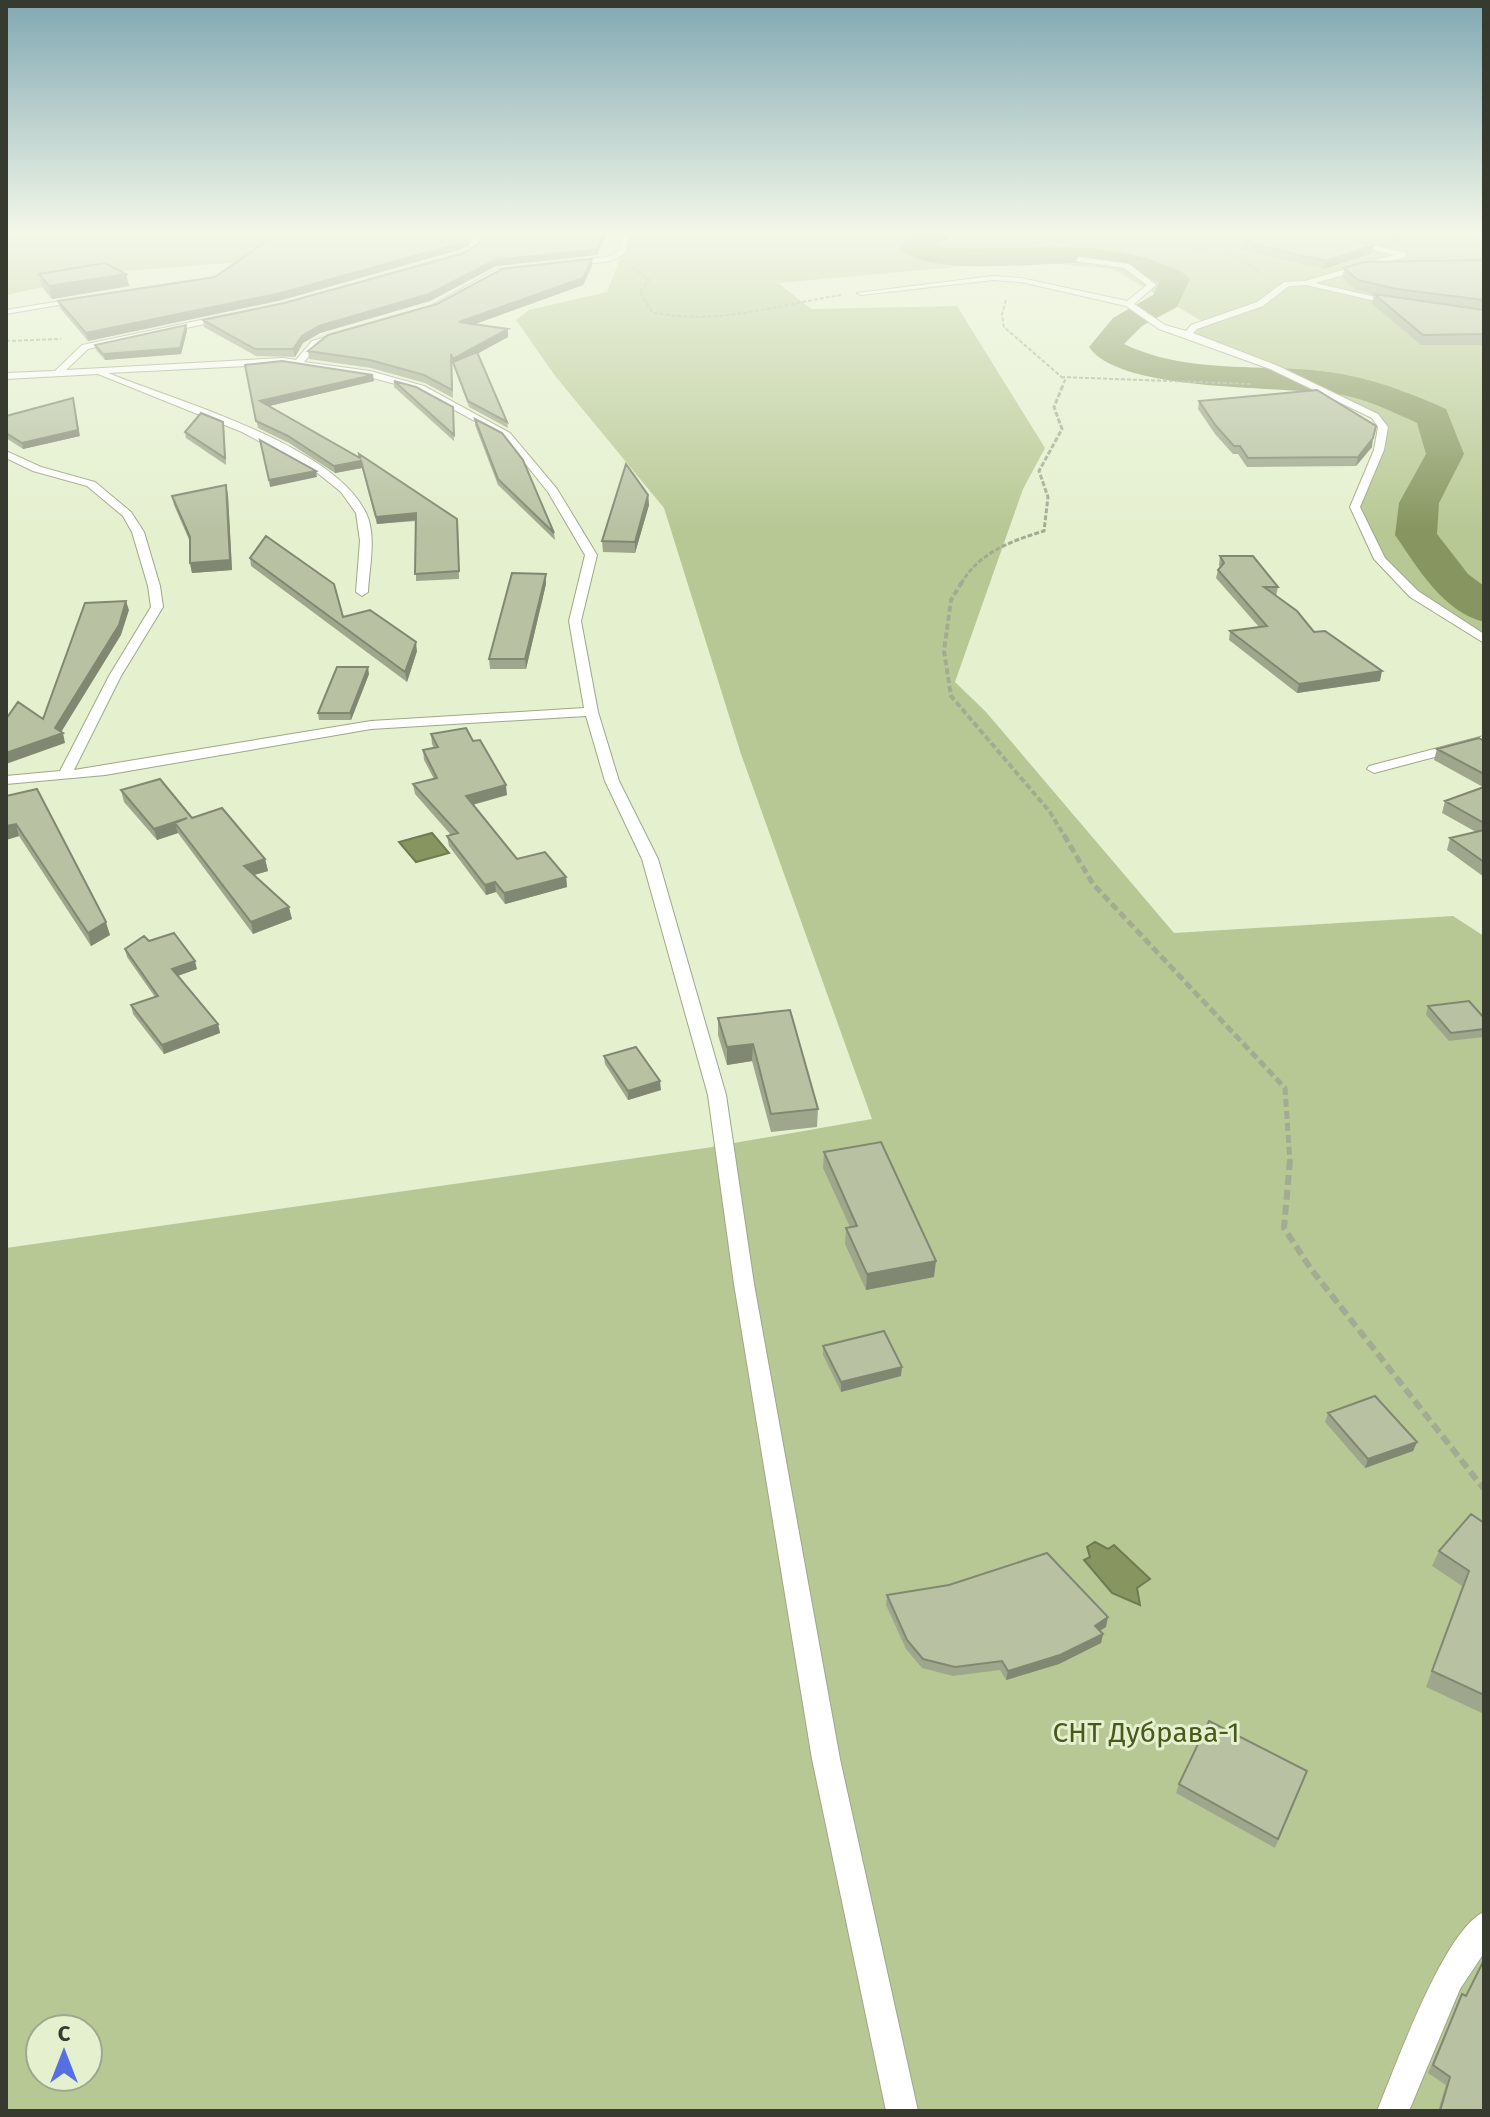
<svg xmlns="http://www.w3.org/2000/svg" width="1490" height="2117" font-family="'Fira Sans',sans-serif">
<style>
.green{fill:#b8c894;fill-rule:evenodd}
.water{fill:#879660;stroke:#6f7b51;stroke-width:2}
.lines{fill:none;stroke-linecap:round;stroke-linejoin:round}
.river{fill:#879660;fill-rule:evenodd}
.lane-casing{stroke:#9ea789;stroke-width:2}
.path-far4{stroke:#a3ab92;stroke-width:2;stroke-dasharray:4 2;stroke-linecap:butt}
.path-far3{stroke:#a3ab92;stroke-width:3;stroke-dasharray:5 2;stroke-linecap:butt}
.path-far2{stroke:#a3ab92;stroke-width:4;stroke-dasharray:6 3;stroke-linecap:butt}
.path-far1{stroke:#a3ab92;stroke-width:5;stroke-dasharray:8 4;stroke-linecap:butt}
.path{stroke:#a3ab92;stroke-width:6;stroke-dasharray:10 5;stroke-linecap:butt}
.lane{fill:#fff;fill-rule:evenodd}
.wall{fill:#9ea78c}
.shaded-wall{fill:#818872}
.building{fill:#b8c2a3;stroke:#818872;stroke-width:2}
.labels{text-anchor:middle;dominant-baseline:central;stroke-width:6;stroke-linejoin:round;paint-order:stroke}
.near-park-label{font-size:28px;fill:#49581b;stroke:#e5f0cf}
</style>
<rect width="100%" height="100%" fill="#e5f0cf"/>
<path class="green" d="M 6,233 L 266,233 L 266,239 L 243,262 L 112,272 L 6,295 Z
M 630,233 L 1484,233 L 1484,639 L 1414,594 L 1380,559 L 1355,507 L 1383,427 L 1375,416 L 1188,334 L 1205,323 L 1113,269 L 1025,261 L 778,283 L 811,309 L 957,306 L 1045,448 L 1023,489 L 955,682 L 986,712 L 1174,933 L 1453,916 L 1484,936 L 1484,2111 L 6,2111 L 6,1248 L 706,1148 L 872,1119 L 741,754 L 664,508 L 556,377 L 516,320 L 529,310 L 607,292 ZM 40,2029 L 88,2029 L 88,2077 L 40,2077 Z"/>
<path class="water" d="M 432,833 L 449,853 L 416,862 L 399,842 Z
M 1095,1542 L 1108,1549 L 1114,1545 L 1150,1579 L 1137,1588 L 1140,1605 L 1112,1593 L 1084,1560 L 1090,1557 L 1087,1547 Z"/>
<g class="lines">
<path class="river" d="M 915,233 L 952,233 L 948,239 L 933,245 L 949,248 C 1024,252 1091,236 1163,264 C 1173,268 1183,270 1190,279 L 1177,307 L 1142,326 L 1124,344 C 1182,372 1248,365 1311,370 C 1359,374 1402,389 1446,409 L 1464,454 L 1439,503 L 1437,534 L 1468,574 L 1484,586 L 1484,622 C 1442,611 1418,568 1395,535 L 1399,503 L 1426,454 L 1417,423 C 1393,412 1369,400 1343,395 C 1287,385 1121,394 1089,347 L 1113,318 L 1153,295 L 1159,283 C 1138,274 1117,264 1094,263 C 1055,260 923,280 900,247 Z"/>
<g class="lane-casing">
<path id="lane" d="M 475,233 L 482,233 L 472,255 L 370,282 L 366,280 L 466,252 Z
M 622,233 L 629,233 L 626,252 L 612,261 L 502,273 L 441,306 L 434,304 L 497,269 L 607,257 L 619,251 Z
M 1306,233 L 1318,233 L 1406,253 L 1406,257 L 1315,283 L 1397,302 L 1397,306 L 1306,285 L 1289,286 L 1263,306 L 1197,329 L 1193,333 L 1276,365 L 1378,414 L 1388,427 L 1384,450 L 1360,507 L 1385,558 L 1418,591 L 1484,634 L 1484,643 L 1410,597 L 1374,559 L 1350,507 L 1374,450 L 1378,427 L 1372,418 L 1270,369 L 1159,329 L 1126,306 L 1021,282 L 993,280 L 861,295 L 857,293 L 993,276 L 1021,278 L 1127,301 L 1147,285 L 1124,268 L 1076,261 L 1079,257 L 1129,264 L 1156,285 L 1134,304 L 1165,325 L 1186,331 L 1191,325 L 1257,302 L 1284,282 L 1305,281 L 1394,255 Z
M 85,297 L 82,301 L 6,314 L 6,310 Z
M 225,315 L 228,319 L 88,349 L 66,370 L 283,358 L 296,360 L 312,341 L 348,330 L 348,334 L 318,345 L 304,362 L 370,371 L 424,386 L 510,433 L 557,489 L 597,555 L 581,621 L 598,712 L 619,781 L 658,859 L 726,1095 L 754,1284 L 840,1759 L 918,2111 L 886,2111 L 812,1759 L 734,1284 L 708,1095 L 642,859 L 605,781 L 586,716 L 371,729 L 105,775 L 6,784 L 6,776 L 60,771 L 109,676 L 151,607 L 148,586 L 132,532 L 123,516 L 87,486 L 33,471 L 6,458 L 6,451 L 41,467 L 95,482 L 131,512 L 144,532 L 160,586 L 163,607 L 121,676 L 74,770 L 371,721 L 584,708 L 569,621 L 585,555 L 548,492 L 504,437 L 418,390 L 369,377 L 283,364 L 108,373 C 176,401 333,444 366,513 C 377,536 369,568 368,592 L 362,596 L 356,592 L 360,541 L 356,513 L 341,492 L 315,471 L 242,432 L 98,374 L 6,379 L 6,373 L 55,371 L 82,345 Z
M 1484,736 L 1484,744 L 1374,773 L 1367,769 L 1369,766 Z
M 1484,1912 L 1484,1953 L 1460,1989 L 1409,2111 L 1377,2111 C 1395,2068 1444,1929 1484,1912 Z"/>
</g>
<path class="path-far4" d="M 995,233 L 1067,242
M 1129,243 L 1197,237 L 1213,240 L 1263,275
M 1138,246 L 1195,248 L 1236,255
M 633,268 L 649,280 L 640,292 L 652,312 C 716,326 777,305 841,295
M 1006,300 L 1002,315 L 1004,327 L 1065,380 L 1062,387
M 6,341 L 61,339
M 1061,377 L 1251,384"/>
<path class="path-far3" d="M 961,584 C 978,553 1011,541 1044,531 L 1048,497 L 1039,471 L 1062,429 L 1054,407 L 1063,385"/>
<path class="path-far2" d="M 962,582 L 951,600 L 944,651 L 951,696 L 1050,812 L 1065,837"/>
<path class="path-far1" d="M 1064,835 L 1093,884 L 1285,1088 L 1290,1162"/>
<path class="path" d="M 1290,1160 L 1284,1228 L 1311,1269 L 1484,1489"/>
<use href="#lane" class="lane"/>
</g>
<path class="wall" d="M 278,233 L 362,233 L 360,235 L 365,237 L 368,233 L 472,233 L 468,246 L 455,251 L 282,300 L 88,341 L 60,308 L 58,301 L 215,277 Z
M 482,233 L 607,233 L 597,255 L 496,266 L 430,301 L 320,333 L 303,343 L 295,357 L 256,356 L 204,327 L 203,320 L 284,303 L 462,254 L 480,243 Z
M 1328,233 L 1403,233 L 1400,243 L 1388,247 Z
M 1242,242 L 1374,245 L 1372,253 L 1324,269 L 1240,249 Z
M 1484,260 L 1484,345 L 1421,345 L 1372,304 L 1374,294 L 1356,290 L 1342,278 L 1344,268 Z
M 592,266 L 583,285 L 474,324 L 508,329 L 508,337 L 478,353 L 507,422 L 508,428 L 469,407 L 452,362 L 453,398 L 425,383 L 371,368 L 309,359 L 308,351 Z
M 39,274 L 126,274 L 129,286 L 52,299 L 42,287 Z
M 186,325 L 187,331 L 181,354 L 105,360 L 96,350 L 95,345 Z
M 245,365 L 374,381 L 269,406 L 458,526 L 459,579 L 416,581 L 416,521 L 377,524 L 362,468 L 335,473 L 289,443 L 258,428 Z
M 394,381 L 453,407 L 454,441 L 394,387 Z
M 1199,401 L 1372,447 L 1356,466 L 1247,467 L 1238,454 L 1233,454 L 1215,434 L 1198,409 Z
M 6,416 L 80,436 L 23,449 L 6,438 Z
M 475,419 L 554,533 L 555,540 L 498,485 L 475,425 Z
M 223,422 L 224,428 L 226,465 L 186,438 L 185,432 Z
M 226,485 L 228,495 L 232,570 L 192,573 L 190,563 L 190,542 L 174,505 L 172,496 Z
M 648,495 L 649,505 L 635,553 L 603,552 L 602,541 Z
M 1220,556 L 1278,587 L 1276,596 L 1314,632 L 1380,681 L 1297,693 L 1229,640 L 1230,631 L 1259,627 L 1216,578 L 1218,570 L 1220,567 L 1219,565 Z
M 250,558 L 343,617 L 417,651 L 407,682 L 251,566 Z
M 546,584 L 526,669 L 490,669 L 489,659 Z
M 369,674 L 351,720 L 319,720 L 318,713 Z
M 431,734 L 507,795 L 473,805 L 517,859 L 566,877 L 567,887 L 505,904 L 496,892 L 486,895 L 449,846 L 447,836 L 451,835 L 415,794 L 413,784 L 434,779 L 424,760 L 423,750 L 434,748 L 432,744 Z
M 1484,741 L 1484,877 L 1447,850 L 1450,838 L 1476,832 L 1442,813 L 1445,801 L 1483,787 L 1434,760 L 1437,749 Z
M 121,790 L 192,818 L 265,859 L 268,871 L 254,875 L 292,919 L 253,934 L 178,833 L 157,840 L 124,802 Z
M 6,796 L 110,935 L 91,946 L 19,836 L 6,840 Z
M 149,941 L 197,969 L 178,976 L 218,1024 L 220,1033 L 164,1054 L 133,1014 L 131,1005 L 155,997 L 127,957 L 125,949 Z
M 1428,1006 L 1484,1018 L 1484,1037 L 1449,1041 L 1426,1015 Z
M 790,1010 L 818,1109 L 817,1127 L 771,1132 L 752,1061 L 727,1065 L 718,1035 L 718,1018 Z
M 604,1056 L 661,1090 L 628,1100 L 605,1064 Z
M 824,1152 L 934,1277 L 866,1290 L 845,1244 L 846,1228 L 850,1227 L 823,1168 Z
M 823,1346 L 901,1376 L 841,1392 L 823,1355 Z
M 1328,1413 L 1417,1442 L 1413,1451 L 1365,1468 L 1325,1422 Z
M 1484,1523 L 1484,1714 L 1426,1687 L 1462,1586 L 1432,1566 L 1439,1551 Z
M 887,1595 L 1106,1627 L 1100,1631 L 1103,1634 L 1101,1643 L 1059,1664 L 1006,1680 L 1000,1670 L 953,1676 L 922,1668 L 906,1649 L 886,1605 Z
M 1304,1780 L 1275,1848 L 1176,1793 L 1179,1784 Z
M 1462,1994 L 1484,2111 L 1438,2111 L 1446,2085 L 1428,2073 Z"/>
<path class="shaded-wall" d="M 470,233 L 472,233 L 468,246 L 455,251 L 282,300 L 88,341 L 86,333 Z
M 604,233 L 607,233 L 597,255 L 496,266 L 430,301 L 320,333 L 303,343 L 295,357 L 293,349 L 302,336 L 319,326 L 495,260 Z
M 1397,233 L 1403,233 L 1400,243 L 1388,247 L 1391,235 Z
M 1374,245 L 1372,253 L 1324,269 L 1326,261 Z
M 592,259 L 592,266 L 583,285 L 459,330 L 459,322 Z
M 126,274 L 129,286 L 52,299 L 49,286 Z
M 186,325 L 187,331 L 181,354 L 105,360 L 103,354 Z
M 508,329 L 508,337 L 455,366 L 453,362 L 453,367 L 453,359 Z
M 373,375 L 374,381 L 261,408 L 260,401 Z
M 73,398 L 80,436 L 23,449 L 22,443 Z
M 1373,438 L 1372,447 L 1356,466 L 1358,457 Z
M 361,461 L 362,468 L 335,473 L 334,466 Z
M 316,471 L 317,477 L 270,487 L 269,480 Z
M 226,485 L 228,495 L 232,570 L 192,573 L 190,563 Z
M 648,495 L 649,505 L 635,553 L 635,542 Z
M 416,513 L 417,520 L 377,524 L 376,517 Z
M 546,574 L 546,584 L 526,669 L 525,659 Z
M 126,601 L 129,610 L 121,635 L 60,734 L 63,733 L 65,743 L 6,764 L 6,753 L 55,728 Z
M 416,642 L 417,651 L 407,682 L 405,672 Z
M 368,667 L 369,674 L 351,720 L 350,713 Z
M 1382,671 L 1380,681 L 1297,693 L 1299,684 Z
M 506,785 L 507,795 L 467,806 L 466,796 Z
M 187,818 L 175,823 L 178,833 L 157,840 L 154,829 Z
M 16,824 L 19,836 L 6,840 L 6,826 Z
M 265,859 L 268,871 L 247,877 L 244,866 Z
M 566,877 L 567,887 L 505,904 L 504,893 Z
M 495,882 L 496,892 L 486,895 L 485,885 Z
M 289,907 L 292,919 L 253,934 L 251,922 Z
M 106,922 L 110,935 L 91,946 L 88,933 Z
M 195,961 L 197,969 L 174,977 L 172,969 Z
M 218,1024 L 220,1033 L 164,1054 L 162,1045 Z
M 753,1044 L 752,1061 L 727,1065 L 727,1047 Z
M 660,1081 L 661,1090 L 628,1100 L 628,1091 Z
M 936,1261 L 934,1277 L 866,1290 L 867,1274 Z
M 902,1367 L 901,1376 L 841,1392 L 841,1382 Z
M 1417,1442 L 1413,1451 L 1365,1468 L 1368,1459 Z
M 1108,1617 L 1106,1627 L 1093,1635 L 1095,1626 Z
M 1103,1634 L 1101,1643 L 1059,1664 L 1006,1680 L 1008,1671 Z"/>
<path class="building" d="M 278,233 L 357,233 L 365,237 L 368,233 L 470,233 L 468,239 L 454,245 L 281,293 L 86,333 L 58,301 L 215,277 Z
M 482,233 L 604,233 L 597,249 L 495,260 L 429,294 L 319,326 L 302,336 L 293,349 L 255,349 L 203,320 L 284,303 L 462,254 L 480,243 Z
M 1278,233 L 1327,233 L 1374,245 L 1326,261 L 1242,242 Z
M 592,259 L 583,278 L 459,322 L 508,329 L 453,359 L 451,354 L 452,390 L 424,375 L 370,360 L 308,351 L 328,335 L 437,304 L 502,269 Z
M 1484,260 L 1484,300 L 1397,289 L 1358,280 L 1344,268 L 1364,262 Z
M 105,263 L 126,274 L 49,286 L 39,274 Z
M 1374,294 L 1484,310 L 1484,334 L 1423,335 Z
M 186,325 L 180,348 L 103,354 L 95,345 Z
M 477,352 L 507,422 L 468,401 L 453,362 Z
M 282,361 L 373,375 L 260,401 L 360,458 L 359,454 L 457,519 L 459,571 L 415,574 L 416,513 L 376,517 L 361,461 L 334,466 L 288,436 L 256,421 L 245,365 Z
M 394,381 L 416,387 L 453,407 L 454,435 Z
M 1317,390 L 1376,426 L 1373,438 L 1358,457 L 1248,458 L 1240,446 L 1234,446 L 1216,426 L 1199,401 Z
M 73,398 L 78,430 L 22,443 L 6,433 L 6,416 Z
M 201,413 L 223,422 L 225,458 L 185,432 Z
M 475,419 L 502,433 L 523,460 L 554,533 L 498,479 Z
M 260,440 L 316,471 L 269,480 Z
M 626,464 L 648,495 L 635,542 L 602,541 Z
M 226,485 L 230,560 L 190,563 L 190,537 L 172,496 Z
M 266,536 L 334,584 L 343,617 L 370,610 L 416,642 L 405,672 L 250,558 Z
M 1220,556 L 1253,556 L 1278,587 L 1264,587 L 1297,611 L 1314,632 L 1325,631 L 1382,671 L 1299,684 L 1230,631 L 1267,626 L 1218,570 L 1224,563 Z
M 512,573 L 546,574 L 525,659 L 489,659 Z
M 126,601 L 119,625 L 55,728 L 63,733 L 6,753 L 6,719 L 18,702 L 43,719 L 85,603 Z
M 337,667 L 368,667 L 350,713 L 318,713 Z
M 466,728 L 473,741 L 480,740 L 506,785 L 466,796 L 517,859 L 545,852 L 566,877 L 504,893 L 495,882 L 485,885 L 447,836 L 458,833 L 413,784 L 437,778 L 423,750 L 438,747 L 431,734 Z
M 1479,738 L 1484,741 L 1484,774 L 1437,749 Z
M 160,779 L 192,818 L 222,808 L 265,859 L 244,866 L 289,907 L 251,922 L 175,823 L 187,818 L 154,829 L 121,790 Z
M 1484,787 L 1484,823 L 1445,801 Z
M 37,789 L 106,922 L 88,933 L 16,824 L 6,826 L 6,796 Z
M 1484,830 L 1484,862 L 1450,838 Z
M 174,933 L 195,961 L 172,969 L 218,1024 L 162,1045 L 131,1005 L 158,996 L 125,949 L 144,936 L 149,941 Z
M 1469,1001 L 1484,1018 L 1484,1029 L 1451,1033 L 1428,1006 Z
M 790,1010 L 818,1109 L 771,1114 L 753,1044 L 727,1047 L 718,1018 Z
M 636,1047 L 660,1081 L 628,1091 L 604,1056 Z
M 881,1142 L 936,1261 L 867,1274 L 846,1228 L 857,1226 L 824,1152 Z
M 884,1331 L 902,1367 L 841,1382 L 823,1346 Z
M 1375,1396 L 1417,1442 L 1368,1459 L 1328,1413 Z
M 1471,1514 L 1484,1523 L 1484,1695 L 1432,1671 L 1469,1571 L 1439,1551 Z
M 1047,1553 L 1108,1617 L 1095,1626 L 1103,1634 L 1060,1655 L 1008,1671 L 1002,1661 L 955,1667 L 923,1659 L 907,1640 L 887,1595 L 949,1585 Z
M 1209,1721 L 1307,1771 L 1278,1839 L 1179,1784 Z
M 1484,1960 L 1484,2111 L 1440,2111 L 1450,2077 L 1433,2065 L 1462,1994 L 1466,1996 Z"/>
<linearGradient id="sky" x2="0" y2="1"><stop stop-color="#81a8b2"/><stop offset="0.44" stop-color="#f3f8e9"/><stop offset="1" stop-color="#f3f8e9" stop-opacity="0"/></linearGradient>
<rect width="1490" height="529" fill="url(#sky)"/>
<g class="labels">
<g class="near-park-label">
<text x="1146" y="1732">СНТ Дубрава-1</text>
</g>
</g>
<rect width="1490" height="2117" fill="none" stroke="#373b2f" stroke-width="16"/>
<g transform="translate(64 2053)"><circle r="38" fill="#e5f0cf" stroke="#9fa88f" stroke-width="2"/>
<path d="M0-6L14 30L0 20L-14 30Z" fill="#576fe5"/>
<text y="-12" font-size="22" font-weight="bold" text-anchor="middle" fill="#373b2f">С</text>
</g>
</svg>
